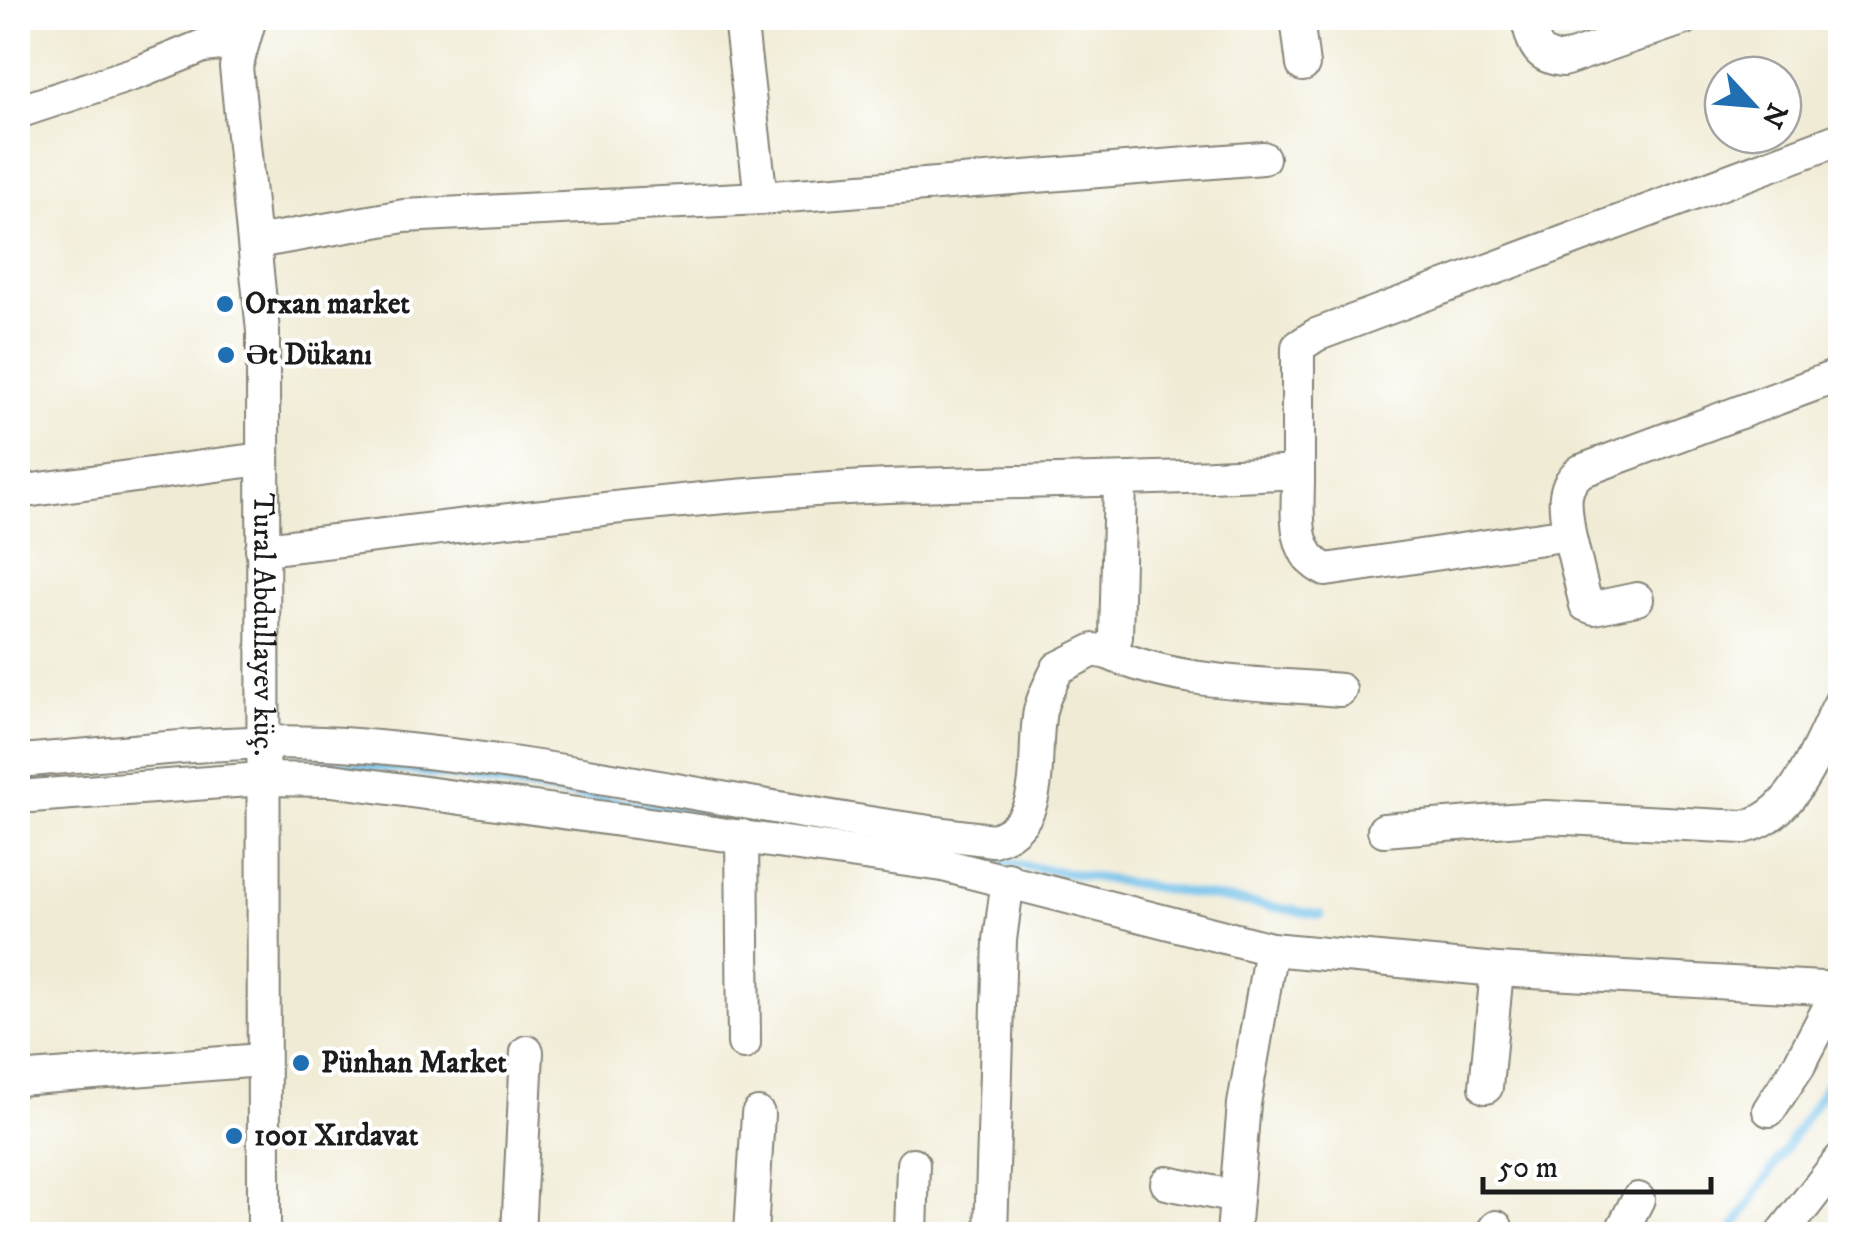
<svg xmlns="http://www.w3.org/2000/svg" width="1858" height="1252" font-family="'IM FELL DW Pica',serif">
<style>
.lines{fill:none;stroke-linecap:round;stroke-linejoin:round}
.stream{stroke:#6cbee8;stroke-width:9}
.minor-casing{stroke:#868478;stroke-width:36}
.minor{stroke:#fff;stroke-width:32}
.poi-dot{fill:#1f6fb2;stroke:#fff;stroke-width:4}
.labels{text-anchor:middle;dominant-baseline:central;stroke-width:8;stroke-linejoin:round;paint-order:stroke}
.poi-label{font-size:30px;font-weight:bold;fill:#1c1c1c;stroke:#fff;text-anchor:start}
.street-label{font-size:30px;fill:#1c1c1c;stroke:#fff}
</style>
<rect width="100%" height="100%" fill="#fff"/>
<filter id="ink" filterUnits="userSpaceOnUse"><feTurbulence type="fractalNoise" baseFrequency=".01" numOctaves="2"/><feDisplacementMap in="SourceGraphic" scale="20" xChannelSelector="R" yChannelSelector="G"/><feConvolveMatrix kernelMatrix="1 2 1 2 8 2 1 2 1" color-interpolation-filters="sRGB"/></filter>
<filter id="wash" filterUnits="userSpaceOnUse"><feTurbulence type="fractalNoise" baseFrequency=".0048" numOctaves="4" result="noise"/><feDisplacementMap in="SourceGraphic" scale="40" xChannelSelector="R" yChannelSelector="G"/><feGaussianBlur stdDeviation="2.25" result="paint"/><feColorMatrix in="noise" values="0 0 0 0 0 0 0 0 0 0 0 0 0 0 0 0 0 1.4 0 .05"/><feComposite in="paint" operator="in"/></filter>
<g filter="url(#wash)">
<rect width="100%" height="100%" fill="#f0ebd4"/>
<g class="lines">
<path class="stream" d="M 287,760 L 409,770 L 820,832
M 978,858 L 1321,915
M 1730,1234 L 1840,1065"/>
</g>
</g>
<g filter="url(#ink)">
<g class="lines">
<g class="minor-casing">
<g id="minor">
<path id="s1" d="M 250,18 L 236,67 L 263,331 L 264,1234"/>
<path d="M 740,18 L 761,198"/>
<path d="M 1297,18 L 1303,65"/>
<path d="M 1527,18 C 1534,43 1535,57 1563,60 L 1685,18"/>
<path d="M 18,112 L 142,71 L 203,46 L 240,42"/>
<path d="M 256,242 L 404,216 L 761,198 L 1263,158"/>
<path d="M 1298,472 C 1299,506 1289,554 1326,570 L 1569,534 C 1566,509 1559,488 1581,471 L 1840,375"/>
<path d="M 18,492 L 261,459"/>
<path d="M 1569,534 L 1586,605 L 1594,608 L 1637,599"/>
<path d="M 262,549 C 470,526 679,495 889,486 C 1025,481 1162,480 1298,472 L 1298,347 L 1316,335 L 1840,139"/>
<path d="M 1108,653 C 1179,685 1264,683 1340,690"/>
<path d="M 18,761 C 125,753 235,737 342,744 C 561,760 776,815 993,840 C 1049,824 1031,757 1040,711 C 1043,696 1052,681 1058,668 L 1094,650 L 1108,653 L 1116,637 L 1120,483"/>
<path d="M 18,797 L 262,779 L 332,780 L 943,865 L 1271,949 L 1497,970 L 1840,989"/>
<path d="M 1384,830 L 1546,817 L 1744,827 C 1796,816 1817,747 1840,703"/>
<path d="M 742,836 L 744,1043"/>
<path d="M 18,1079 L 261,1060"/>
<path d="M 1486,1087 L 1497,970"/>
<path d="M 1769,1110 L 1799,1065 L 1839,989"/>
<path d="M 1167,1183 L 1236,1197"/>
<path d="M 518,1234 L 527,1052"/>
<path d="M 751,1234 L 758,1114"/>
<path d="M 911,1234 L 913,1164"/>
<path d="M 991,1234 L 1000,940 L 1008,879"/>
<path d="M 1233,1234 L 1244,1104 L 1271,949"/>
<path d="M 1491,1234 L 1496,1227"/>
<path d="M 1620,1234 L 1638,1199"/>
<path d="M 1782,1234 L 1840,1160"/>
</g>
</g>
<use href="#minor" class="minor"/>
</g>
</g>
<g class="poi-dot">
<circle cx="225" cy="304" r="10"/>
<circle cx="226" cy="355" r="10"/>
<circle cx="301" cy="1063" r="10"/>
<circle cx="234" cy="1136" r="10"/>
</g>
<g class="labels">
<g class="poi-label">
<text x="245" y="304">Orxan market</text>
<text x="246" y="355">Ət Dükanı</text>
<text x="321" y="1063">Pünhan Market</text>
<text x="254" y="1136">1001 Xırdavat</text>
</g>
<g class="street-label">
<text stroke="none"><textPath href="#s1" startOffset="610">Tural Abdullayev küç.</textPath></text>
</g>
</g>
<rect width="1858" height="1252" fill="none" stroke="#fff" stroke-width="60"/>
<g transform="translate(1753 105) rotate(116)"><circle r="48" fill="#ffffff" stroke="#a4a4a4" stroke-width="2.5"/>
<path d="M0-8L18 38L0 25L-18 38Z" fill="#1f6fb2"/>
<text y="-15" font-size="28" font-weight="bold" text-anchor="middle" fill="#1c1c1c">N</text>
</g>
<path d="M1483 1177v15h228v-15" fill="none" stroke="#1c1c1c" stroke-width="5"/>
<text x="1498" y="1177" font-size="30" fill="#1c1c1c" stroke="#ffffff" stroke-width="8" paint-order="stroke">50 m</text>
</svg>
